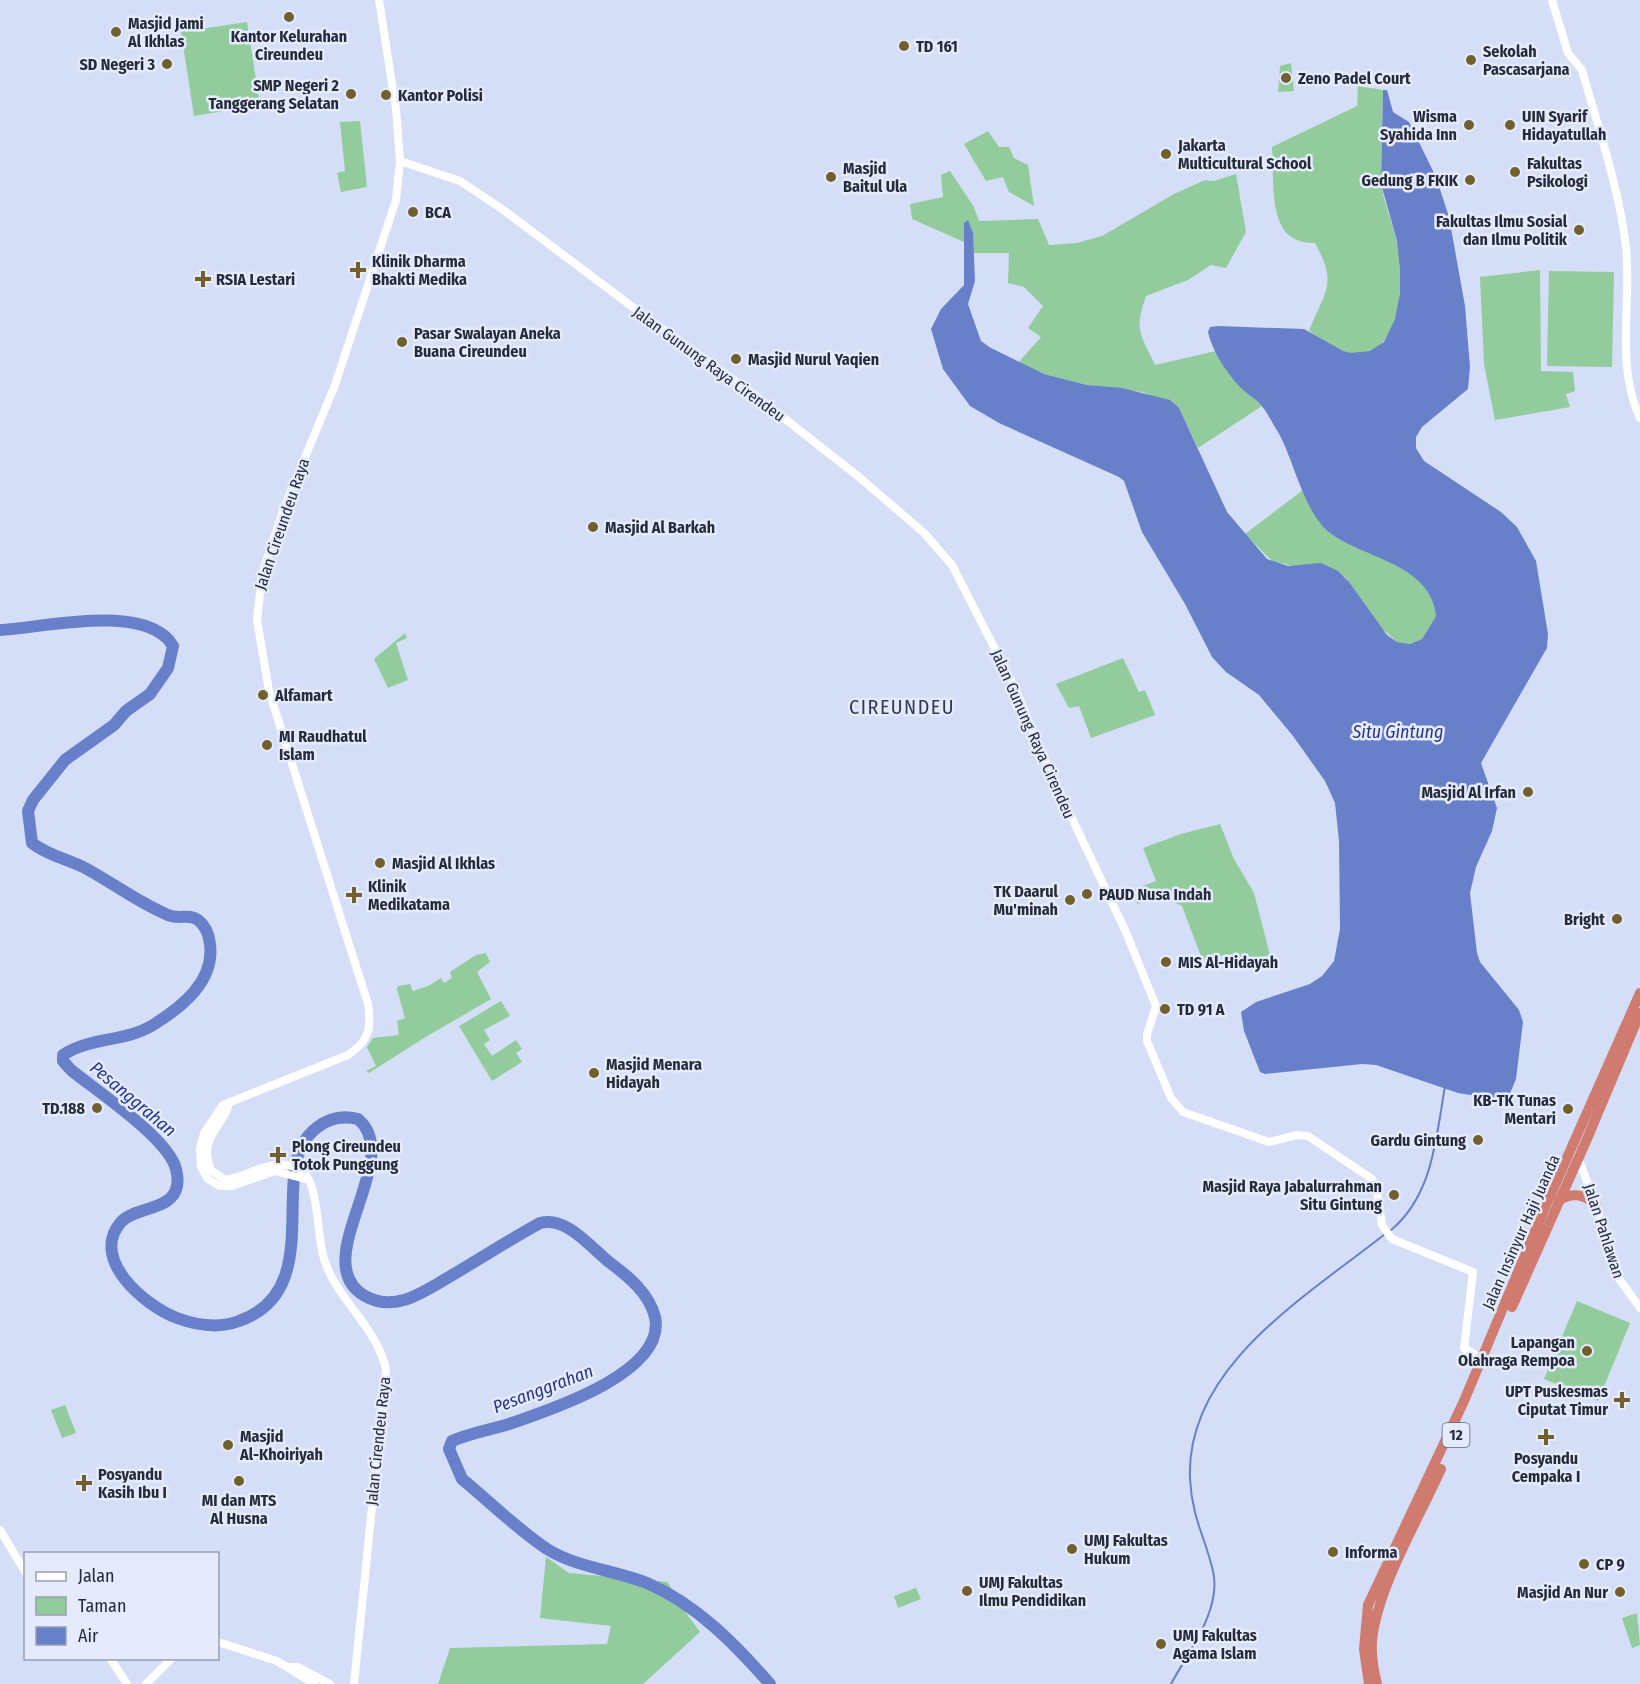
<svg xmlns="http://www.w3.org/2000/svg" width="1640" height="1684" font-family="'Fira Sans Condensed',sans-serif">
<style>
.green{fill:#92cb9c}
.water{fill:#6880ca}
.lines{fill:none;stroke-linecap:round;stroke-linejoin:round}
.stream{stroke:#6880ca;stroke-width:2}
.river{stroke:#6880ca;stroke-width:12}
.secondary{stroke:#fff;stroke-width:8}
.highway{stroke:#d07b6f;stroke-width:10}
.poi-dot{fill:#715f2d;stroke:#e5ebfc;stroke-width:2}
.labels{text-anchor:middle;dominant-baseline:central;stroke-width:5;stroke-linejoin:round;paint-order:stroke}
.shield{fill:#e5ebfc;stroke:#5f6574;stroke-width:1.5}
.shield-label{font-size:15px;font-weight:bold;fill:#252b3a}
.poi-label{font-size:16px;font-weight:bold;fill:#252b3a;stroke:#e5ebfc;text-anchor:start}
.street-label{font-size:16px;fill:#252b3a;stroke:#e5ebfc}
.water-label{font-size:18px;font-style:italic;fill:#25368e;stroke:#e5ebfc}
.quarter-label{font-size:20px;letter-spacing:1.5px;fill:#2f3a5b;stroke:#e5ebfc}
</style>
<rect width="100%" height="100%" fill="#d5def7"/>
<path class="green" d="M 247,22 L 260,105 L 194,116 L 181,32 Z
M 1291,63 L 1294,91 L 1278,92 L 1280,66 Z
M 1358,86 L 1383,90 C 1382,118 1382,146 1381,173 C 1380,200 1396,227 1399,254 C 1404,288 1399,367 1345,352 C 1332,348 1320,338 1309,331 C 1325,291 1338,284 1315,243 C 1265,245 1275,182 1272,147 L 1357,106 Z
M 360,121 L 367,187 L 341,192 L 337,173 L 345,171 L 340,122 Z
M 988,131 L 999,147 L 1009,147 L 1014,158 L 1028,165 L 1034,206 L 1009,192 L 1003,177 L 986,181 L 964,144 Z
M 950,171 L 974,207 L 979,221 L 1038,219 L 1049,245 L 1077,243 L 1102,236 L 1174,194 L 1205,180 L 1214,181 L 1236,174 L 1246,232 L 1226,268 L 1211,265 L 1188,280 L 1146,296 C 1134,330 1140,333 1155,365 L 1216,351 L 1226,369 L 1262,406 L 1198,448 L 1179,408 L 1142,392 L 1087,385 L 1044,374 L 1018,363 L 1041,337 L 1028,328 L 1043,306 L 1024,287 L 1008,283 L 1009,253 L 973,253 L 973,233 L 964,223 L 964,242 L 912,219 L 910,204 L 943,197 L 941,175 Z
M 1540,270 L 1541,371 L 1573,372 L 1575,391 L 1566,394 L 1570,407 L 1495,420 L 1484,364 L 1480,277 Z
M 1549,271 L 1614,272 L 1612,367 L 1547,366 Z
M 1303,490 C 1310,503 1318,524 1330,533 C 1366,559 1431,564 1436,616 L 1422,639 L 1410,644 L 1397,642 L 1378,625 L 1345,577 L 1318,564 L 1297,567 L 1272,561 L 1245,534 Z
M 405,633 L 407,638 L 396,643 L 408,680 L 388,688 L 374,659 Z
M 1123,658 L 1139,692 L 1145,690 L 1155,715 L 1091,738 L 1079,706 L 1069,708 L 1056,684 Z
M 1220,824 L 1234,859 L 1254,893 L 1270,955 L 1234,966 L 1225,955 L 1202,959 L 1182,906 L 1162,896 L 1137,904 L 1133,890 L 1156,881 L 1143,848 L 1181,834 Z
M 486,953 L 490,962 L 477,972 L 491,999 L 424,1038 L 369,1073 L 366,1071 L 376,1066 L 367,1047 L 373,1038 L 399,1035 L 397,1021 L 405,1018 L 397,989 L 398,986 L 410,984 L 413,991 L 428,986 L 441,978 L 444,983 L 452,978 L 450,972 L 476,955 Z
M 501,1001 L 510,1016 L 484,1030 L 490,1040 L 484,1044 L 492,1056 L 516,1040 L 522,1049 L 516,1053 L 522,1062 L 492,1081 L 459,1026 Z
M 1577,1301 L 1630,1323 L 1598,1401 L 1544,1379 Z
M 65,1405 L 76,1433 L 62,1438 L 51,1410 Z
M 546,1557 L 569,1573 L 668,1582 L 678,1602 L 700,1632 L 643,1684 L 438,1684 L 450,1648 L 607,1644 L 611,1626 L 540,1618 Z
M 916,1588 L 921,1599 L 898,1608 L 894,1596 Z
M 1637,1613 L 1640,1645 L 1632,1648 L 1622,1618 Z"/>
<path class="water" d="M 1383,90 L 1387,90 L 1393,112 L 1409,122 L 1436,177 L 1449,217 L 1465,306 L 1470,367 L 1468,389 L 1422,427 L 1416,437 L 1416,448 L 1424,461 L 1501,512 L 1517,527 L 1536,561 L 1548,634 L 1547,648 L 1481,763 L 1497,808 L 1492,831 L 1476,867 L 1470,893 L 1477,953 L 1480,962 L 1519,1010 L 1523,1022 L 1516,1079 L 1507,1101 L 1458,1093 L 1376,1065 L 1362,1064 L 1265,1074 L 1260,1072 L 1244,1031 L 1241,1012 L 1256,1002 L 1310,984 L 1322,976 L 1334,961 L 1340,929 L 1339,841 L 1335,803 L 1325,781 L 1293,736 L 1259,695 L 1226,672 L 1212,657 L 1185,604 L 1142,532 L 1124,481 L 1119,477 L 999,423 L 970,406 L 943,369 L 931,329 L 941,309 L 964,285 L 964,223 L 968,220 L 973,233 L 975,281 L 968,304 L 981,341 L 991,348 L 1044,374 L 1087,385 L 1122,388 L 1170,400 L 1179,408 L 1186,423 L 1227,512 L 1267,559 L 1288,566 L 1321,563 L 1338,571 L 1349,582 L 1387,635 L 1397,642 L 1410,644 L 1422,639 L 1436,616 C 1431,564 1365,559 1330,533 C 1304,513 1294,460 1278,432 C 1272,423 1268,413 1261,405 C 1256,399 1249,395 1243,390 C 1228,375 1213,353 1208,332 L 1210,327 L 1218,326 L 1304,329 L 1343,351 L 1351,353 L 1370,351 L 1384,342 L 1395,319 L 1400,293 L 1400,269 L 1397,241 L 1381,184 Z"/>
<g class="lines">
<path class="stream" d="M 1390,1231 C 1433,1196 1436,1138 1445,1086
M 1171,1684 C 1188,1652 1222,1610 1213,1571 C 1205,1537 1192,1518 1190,1479 C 1185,1367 1307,1296 1385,1234"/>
<path class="river" d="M 0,630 C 43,628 147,602 173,646 L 168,668 L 150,694 L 126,711 L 114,725 L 65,760 L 33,800 L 28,811 L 32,843 C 47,855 67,859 85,868 C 113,883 139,903 168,915 C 179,920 189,913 198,920 C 206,926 209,935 210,944 C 215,981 182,1007 153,1025 C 126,1042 89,1037 63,1055 L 63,1061 L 71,1070 C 98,1092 168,1138 176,1169 C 187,1213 137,1204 121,1222 C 89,1259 145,1306 177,1318 C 196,1325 218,1329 239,1321 C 308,1297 287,1222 295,1167 C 300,1135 326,1111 358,1119 C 406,1159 305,1262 365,1296 C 395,1313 423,1292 449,1277 C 480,1259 509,1240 540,1223 C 567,1216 590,1247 609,1262 C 628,1276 649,1293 655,1317 C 667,1373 547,1411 509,1424 C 490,1430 470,1433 452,1441 L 449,1449 L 462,1479 C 490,1502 517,1529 547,1549 C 578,1568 614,1570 647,1583 C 696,1604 735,1644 770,1684"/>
<path class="secondary" d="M 1552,0 L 1568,53 L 1582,70 C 1598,127 1619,188 1626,247 C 1632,303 1615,365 1640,418
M 400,161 L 460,181 L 502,209 L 646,317 L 752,393 L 859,477 L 924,533 L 952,565 L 1016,690 L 1050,772 L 1125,930 L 1156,1006 L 1147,1034 L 1147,1041 L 1171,1098 L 1183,1112 L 1269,1142 L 1297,1135 L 1308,1136 L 1372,1179 L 1377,1190 L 1382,1225 L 1392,1239 L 1473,1272 L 1464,1348 L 1482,1359
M 229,1103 C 225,1126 197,1136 211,1170 L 225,1180 C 251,1176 278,1153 304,1172 C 320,1191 316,1237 325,1262 C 339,1302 376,1326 386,1369 L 354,1684
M 1577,1155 L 1596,1205 L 1615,1273 L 1640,1308
M 309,1180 L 275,1171 L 232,1186 L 219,1186 L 208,1179 L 201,1167 L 200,1148 L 204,1133 L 223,1105 L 348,1055 C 369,1041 372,1028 368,1004 L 269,691 L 257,620 L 262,574 L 284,508 L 335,385 L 396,200 L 400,161 L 396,109 L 379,0
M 0,1530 L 26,1573
M 218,1642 L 277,1661 L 314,1684
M 110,1658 L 127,1684
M 290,1667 L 298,1667 L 330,1684
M 146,1684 L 172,1658"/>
<path class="highway" d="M 1559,1200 C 1574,1192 1583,1194 1596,1205
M 1512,1307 L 1587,1139 L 1640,1013
M 1369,1684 L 1364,1649 L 1368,1605 L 1464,1401 L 1543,1212 L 1640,993
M 1377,1684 C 1373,1668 1370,1649 1373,1633 C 1381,1582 1419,1518 1441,1469"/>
</g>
<g class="poi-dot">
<circle cx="289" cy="17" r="6"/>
<circle cx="116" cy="32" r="6"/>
<circle cx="904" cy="46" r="6"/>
<circle cx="1471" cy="60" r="6"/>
<circle cx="167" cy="64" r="6"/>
<circle cx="1286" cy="78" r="6"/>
<circle cx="351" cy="94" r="6"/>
<circle cx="386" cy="95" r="6"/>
<circle cx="1469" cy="125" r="6"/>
<circle cx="1510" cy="125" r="6"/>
<circle cx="1166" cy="154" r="6"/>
<circle cx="1515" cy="172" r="6"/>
<circle cx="831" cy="177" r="6"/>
<circle cx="1470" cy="180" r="6"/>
<circle cx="413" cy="212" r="6"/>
<circle cx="1579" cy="230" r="6"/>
<path d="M355 261h6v6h6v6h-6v6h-6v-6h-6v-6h6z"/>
<path d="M200 270h6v6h6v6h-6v6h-6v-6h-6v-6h6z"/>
<circle cx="402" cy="342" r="6"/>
<circle cx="736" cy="359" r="6"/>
<circle cx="593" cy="527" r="6"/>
<circle cx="263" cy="695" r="6"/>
<circle cx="267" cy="745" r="6"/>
<circle cx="1528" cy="792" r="6"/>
<circle cx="380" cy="863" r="6"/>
<circle cx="1087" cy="894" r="6"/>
<path d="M351 886h6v6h6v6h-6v6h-6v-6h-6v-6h6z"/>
<circle cx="1070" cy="900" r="6"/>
<circle cx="1617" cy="919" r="6"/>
<circle cx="1166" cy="962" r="6"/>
<circle cx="1165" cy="1009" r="6"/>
<circle cx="594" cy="1073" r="6"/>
<circle cx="97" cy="1108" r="6"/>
<circle cx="1568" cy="1109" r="6"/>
<circle cx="1478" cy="1140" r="6"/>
<path d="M275 1146h6v6h6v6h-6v6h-6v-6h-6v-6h6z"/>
<circle cx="1394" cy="1195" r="6"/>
<circle cx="1587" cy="1351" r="6"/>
<path d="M1619 1391h6v6h6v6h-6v6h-6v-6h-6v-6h6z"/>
<path d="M1543 1428h6v6h6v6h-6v6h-6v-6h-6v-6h6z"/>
<circle cx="228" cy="1445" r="6"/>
<circle cx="239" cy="1481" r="6"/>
<path d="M81 1474h6v6h6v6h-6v6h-6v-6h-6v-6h6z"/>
<circle cx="1072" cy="1549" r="6"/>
<circle cx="1333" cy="1552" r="6"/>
<circle cx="1584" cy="1564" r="6"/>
<circle cx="967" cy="1591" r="6"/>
<circle cx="1620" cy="1592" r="6"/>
<circle cx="1161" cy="1644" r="6"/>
</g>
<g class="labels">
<rect class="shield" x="1442.5" y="1423" width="27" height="24" rx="4.5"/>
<g class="shield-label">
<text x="1456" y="1435">12</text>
</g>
<g class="poi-label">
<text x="128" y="23">Masjid Jami<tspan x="128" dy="18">Al Ikhlas</tspan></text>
<text x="289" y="36" text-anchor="middle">Kantor Kelurahan<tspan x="289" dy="18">Cireundeu</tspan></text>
<text x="916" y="46">TD 161</text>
<text x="1483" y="51">Sekolah<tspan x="1483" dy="18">Pascasarjana</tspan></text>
<text x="155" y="64" text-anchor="end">SD Negeri 3</text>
<text x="1298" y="78">Zeno Padel Court</text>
<text x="339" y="85" text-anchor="end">SMP Negeri 2<tspan x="339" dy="18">Tanggerang Selatan</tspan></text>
<text x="398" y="95">Kantor Polisi</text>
<text x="1457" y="116" text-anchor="end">Wisma<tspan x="1457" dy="18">Syahida Inn</tspan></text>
<text x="1522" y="116">UIN Syarif<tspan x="1522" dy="18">Hidayatullah</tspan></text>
<text x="1178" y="145">Jakarta<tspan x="1178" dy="18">Multicultural School</tspan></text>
<text x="1527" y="163">Fakultas<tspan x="1527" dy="18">Psikologi</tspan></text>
<text x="843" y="168">Masjid<tspan x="843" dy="18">Baitul Ula</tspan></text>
<text x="1458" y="180" text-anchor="end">Gedung B FKIK</text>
<text x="425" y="212">BCA</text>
<text x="1567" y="221" text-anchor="end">Fakultas Ilmu Sosial<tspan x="1567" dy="18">dan Ilmu Politik</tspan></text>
<text x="372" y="261">Klinik Dharma<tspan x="372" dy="18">Bhakti Medika</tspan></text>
<text x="216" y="279">RSIA Lestari</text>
<text x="414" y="333">Pasar Swalayan Aneka<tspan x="414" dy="18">Buana Cireundeu</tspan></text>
<text x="748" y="359">Masjid Nurul Yaqien</text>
<text x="605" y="527">Masjid Al Barkah</text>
<text x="275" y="695">Alfamart</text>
<text x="279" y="736">MI Raudhatul<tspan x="279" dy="18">Islam</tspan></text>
<text x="1516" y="792" text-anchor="end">Masjid Al Irfan</text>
<text x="392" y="863">Masjid Al Ikhlas</text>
<text x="368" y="886">Klinik<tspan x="368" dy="18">Medikatama</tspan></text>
<text x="1058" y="891" text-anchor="end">TK Daarul<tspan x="1058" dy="18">Mu'minah</tspan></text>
<text x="1099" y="894">PAUD Nusa Indah</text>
<text x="1605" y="919" text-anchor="end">Bright</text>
<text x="1178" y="962">MIS Al-Hidayah</text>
<text x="1177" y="1009">TD 91 A</text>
<text x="606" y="1064">Masjid Menara<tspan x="606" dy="18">Hidayah</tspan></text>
<text x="1556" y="1100" text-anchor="end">KB-TK Tunas<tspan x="1556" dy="18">Mentari</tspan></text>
<text x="85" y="1108" text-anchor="end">TD.188</text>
<text x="1466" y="1140" text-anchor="end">Gardu Gintung</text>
<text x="292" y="1146">Plong Cireundeu<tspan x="292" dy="18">Totok Punggung</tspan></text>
<text x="1382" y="1186" text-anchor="end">Masjid Raya Jabalurrahman<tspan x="1382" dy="18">Situ Gintung</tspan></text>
<text x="1575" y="1342" text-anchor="end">Lapangan<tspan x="1575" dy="18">Olahraga Rempoa</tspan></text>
<text x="1608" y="1391" text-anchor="end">UPT Puskesmas<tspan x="1608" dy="18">Ciputat Timur</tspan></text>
<text x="240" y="1436">Masjid<tspan x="240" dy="18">Al-Khoiriyah</tspan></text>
<text x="1546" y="1458" text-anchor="middle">Posyandu<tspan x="1546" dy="18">Cempaka I</tspan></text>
<text x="98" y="1474">Posyandu<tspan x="98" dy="18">Kasih Ibu I</tspan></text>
<text x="239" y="1500" text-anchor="middle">MI dan MTS<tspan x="239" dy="18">Al Husna</tspan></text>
<text x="1084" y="1540">UMJ Fakultas<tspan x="1084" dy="18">Hukum</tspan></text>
<text x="1345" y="1552">Informa</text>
<text x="1596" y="1564">CP 9</text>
<text x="979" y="1582">UMJ Fakultas<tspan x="979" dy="18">Ilmu Pendidikan</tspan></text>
<text x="1608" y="1592" text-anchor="end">Masjid An Nur</text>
<text x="1173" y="1635">UMJ Fakultas<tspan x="1173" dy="18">Agama Islam</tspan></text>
</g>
<g class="street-label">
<text transform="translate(709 364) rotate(36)">Jalan Gunung Raya Cirendeu</text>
<text transform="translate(282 524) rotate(-71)">Jalan Cireundeu Raya</text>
<text transform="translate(1033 734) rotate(66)">Jalan Gunung Raya Cirendeu</text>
<text transform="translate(1604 1231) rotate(72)">Jalan Pahlawan</text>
<text transform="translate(1521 1232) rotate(-66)">Jalan Insinyur Haji Juanda</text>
<text transform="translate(378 1441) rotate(-84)">Jalan Cirendeu Raya</text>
</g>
<g class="water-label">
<text x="1398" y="732">Situ Gintung</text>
<text transform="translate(133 1099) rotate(40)">Pesanggrahan</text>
<text transform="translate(543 1389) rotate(-21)">Pesanggrahan</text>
</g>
<g class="quarter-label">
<text x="902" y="707">CIREUNDEU</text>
</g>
</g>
<rect x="24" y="1552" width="195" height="108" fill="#e5ebfc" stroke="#989eae" stroke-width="1.5"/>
<rect x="36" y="1572" width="30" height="9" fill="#ffffff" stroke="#989eae" stroke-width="1.5"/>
<text x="78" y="1582" font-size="18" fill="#252b3a">Jalan</text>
<rect x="36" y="1597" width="30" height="18" fill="#92cb9c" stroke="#989eae" stroke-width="1.5"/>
<text x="78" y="1612" font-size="18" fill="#252b3a">Taman</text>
<rect x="36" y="1627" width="30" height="18" fill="#6880ca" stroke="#989eae" stroke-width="1.5"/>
<text x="78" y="1642" font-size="18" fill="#252b3a">Air</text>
</svg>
